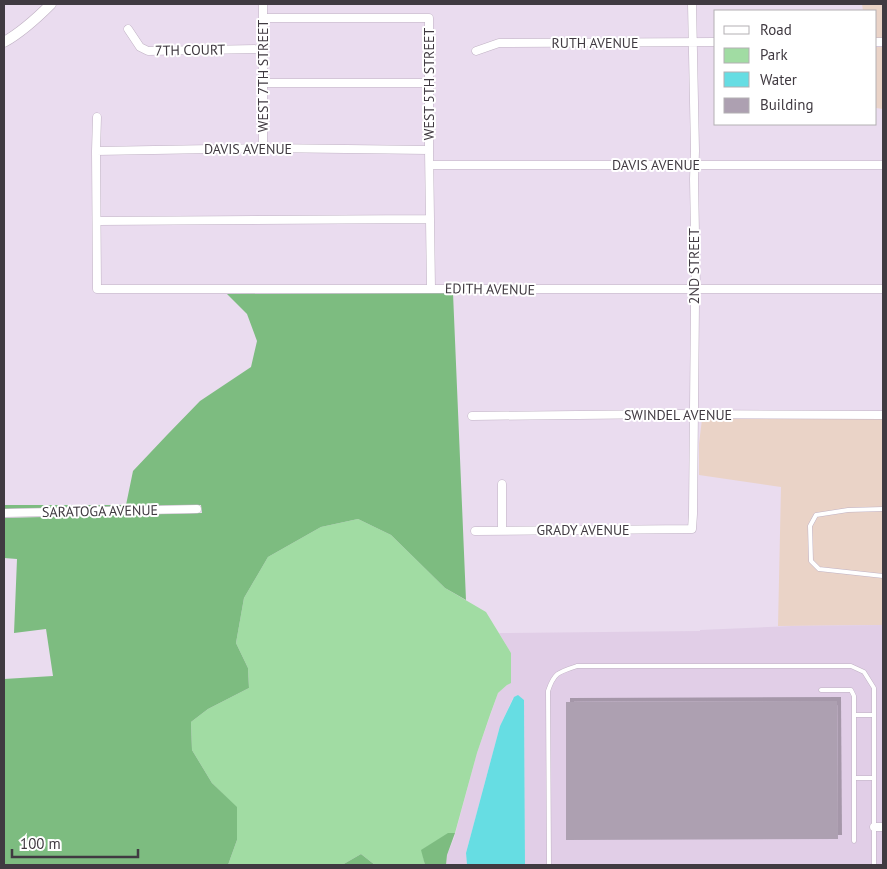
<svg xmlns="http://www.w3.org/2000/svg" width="887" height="869" font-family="'PT Sans',sans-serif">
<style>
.commercial{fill:#ead3c7}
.built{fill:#e1cee7}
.green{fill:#a1dca3}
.forest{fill:#7dbc80}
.water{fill:#66dde3}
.building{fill:#ada0b1;filter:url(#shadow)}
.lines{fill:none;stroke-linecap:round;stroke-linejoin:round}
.service-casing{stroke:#c0b2c4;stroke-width:5}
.minor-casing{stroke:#c0b2c4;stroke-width:9}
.tertiary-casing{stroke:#c0b2c4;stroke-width:11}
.service{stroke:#fff;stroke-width:4}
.minor{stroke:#fff;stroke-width:8}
.tertiary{stroke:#fff;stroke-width:10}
.labels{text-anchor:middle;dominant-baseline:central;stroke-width:4;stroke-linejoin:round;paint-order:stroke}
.street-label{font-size:14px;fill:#403a41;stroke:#fff}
</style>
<defs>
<filter id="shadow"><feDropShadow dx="4" dy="-4" stdDeviation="0" flood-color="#0004"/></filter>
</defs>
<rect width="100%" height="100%" fill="#eadcef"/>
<path class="commercial" d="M 862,4 L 883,4 L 883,38 L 876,38 L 876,11 L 863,11 Z
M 876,47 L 883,47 L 883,109 L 876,108 Z
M 702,419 L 883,419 L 883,625 L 778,626 L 781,487 L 699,475 L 699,444 Z"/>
<path class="built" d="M 883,625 L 883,865 L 525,865 L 524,700 L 518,696 L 513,698 L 500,726 L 466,853 L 467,865 L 446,865 L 447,855 L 454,838 L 477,753 L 498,693 L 507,685 L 511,653 L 499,633 L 700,631 L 700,630 L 792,626 Z"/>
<path class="green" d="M 358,519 L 391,535 L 445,588 L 486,612 L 511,653 L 511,683 L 507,685 L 498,693 L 490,715 L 477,753 L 455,833 L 448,834 L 422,850 L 425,865 L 375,865 L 361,854 L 342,865 L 228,865 L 237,840 L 237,808 L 212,783 L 192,750 L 191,722 L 208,709 L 249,688 L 248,668 L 236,643 L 244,598 L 268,557 L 321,527 Z"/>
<path class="forest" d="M 453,293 L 466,600 L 445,588 L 391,535 L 358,519 L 321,527 L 268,557 L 244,598 L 236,643 L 248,668 L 249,688 L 208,709 L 191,722 L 192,750 L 212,783 L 237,807 L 237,840 L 228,865 L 4,865 L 4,679 L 53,676 L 46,629 L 14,633 L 17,559 L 4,558 L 4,518 L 202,513 L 201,505 L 4,509 L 4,505 L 126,505 L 133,471 L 167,435 L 200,401 L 251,367 L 257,341 L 247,314 L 227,294 Z
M 448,833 L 455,833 L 447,855 L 446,865 L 425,865 L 421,850 Z
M 361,854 L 375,865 L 342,865 Z"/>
<path class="water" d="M 518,695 L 524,700 L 525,865 L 467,865 L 466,853 L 500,726 L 514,697 Z"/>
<path class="building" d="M 837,701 L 838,839 L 566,840 L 566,702 Z"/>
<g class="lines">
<g class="service-casing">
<path id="service" d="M 883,509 L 848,510 L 816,515 L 810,526 L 811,561 L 819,569 L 883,576
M 821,690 L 851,690 L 854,696 L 854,841
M 854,715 L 874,715
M 854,778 L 874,778
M 549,865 L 548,691 C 554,673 558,672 577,666 L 851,666 L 864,672 L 874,688 L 874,865"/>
</g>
<g class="minor-casing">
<path id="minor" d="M 263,4 L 263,148
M 263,18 L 429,18 L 429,150 L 431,289
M 128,29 L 140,47 L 148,51 L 263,49
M 876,42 L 883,42
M 476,51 L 499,43 L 716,42
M 263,83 L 430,83
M 97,117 L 96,151 L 97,289 L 883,289
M 96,151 L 263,148 L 429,150
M 430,165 L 883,165
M 97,221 L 430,219
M 472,416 L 670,414 L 883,415
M 502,484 L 502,531
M 4,513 L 197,509
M 475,531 L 692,529 L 693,514 L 695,302 L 696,289 L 694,179 L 695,151 L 692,4
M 874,827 L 883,827"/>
</g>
<g class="tertiary-casing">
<path id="tertiary" d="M 4,42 C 22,32 36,19 51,4"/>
</g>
<use href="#service" class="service"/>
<use href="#minor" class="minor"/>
<use href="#tertiary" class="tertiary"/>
</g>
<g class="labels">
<g class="street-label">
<text x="595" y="43">RUTH AVENUE</text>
<text transform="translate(190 50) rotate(-1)">7TH COURT</text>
<text transform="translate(263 76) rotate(-90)">WEST 7TH STREET</text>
<text transform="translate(429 84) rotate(-90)">WEST 5TH STREET</text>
<text x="248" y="149">DAVIS AVENUE</text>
<text x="656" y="165">DAVIS AVENUE</text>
<text transform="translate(694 266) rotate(-90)">2ND STREET</text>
<text transform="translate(490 289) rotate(1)">EDITH AVENUE</text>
<text x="678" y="415">SWINDEL AVENUE</text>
<text transform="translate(100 511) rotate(-1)">SARATOGA AVENUE</text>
<text x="583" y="530">GRADY AVENUE</text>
</g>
</g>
<rect width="887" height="869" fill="none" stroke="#403a41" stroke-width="10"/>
<rect x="714" y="10" width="162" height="115" fill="#ffffff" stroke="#b3b0b3"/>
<rect x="724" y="26" width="25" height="8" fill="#ffffff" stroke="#b3b0b3"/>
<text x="760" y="35" font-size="15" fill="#403a41">Road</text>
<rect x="724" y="48" width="25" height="15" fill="#a1dca3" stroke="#b3b0b3"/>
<text x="760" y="60" font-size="15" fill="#403a41">Park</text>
<rect x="724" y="72" width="25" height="15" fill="#66dde3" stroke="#b3b0b3"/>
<text x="760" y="85" font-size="15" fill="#403a41">Water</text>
<rect x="724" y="98" width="25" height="15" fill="#ada0b1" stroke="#b3b0b3"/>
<text x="760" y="110" font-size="15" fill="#403a41">Building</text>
<path d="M12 849v8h126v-8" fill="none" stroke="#403a41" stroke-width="2.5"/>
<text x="20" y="849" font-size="15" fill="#403a41" stroke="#ffffff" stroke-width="4" paint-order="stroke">100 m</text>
</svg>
